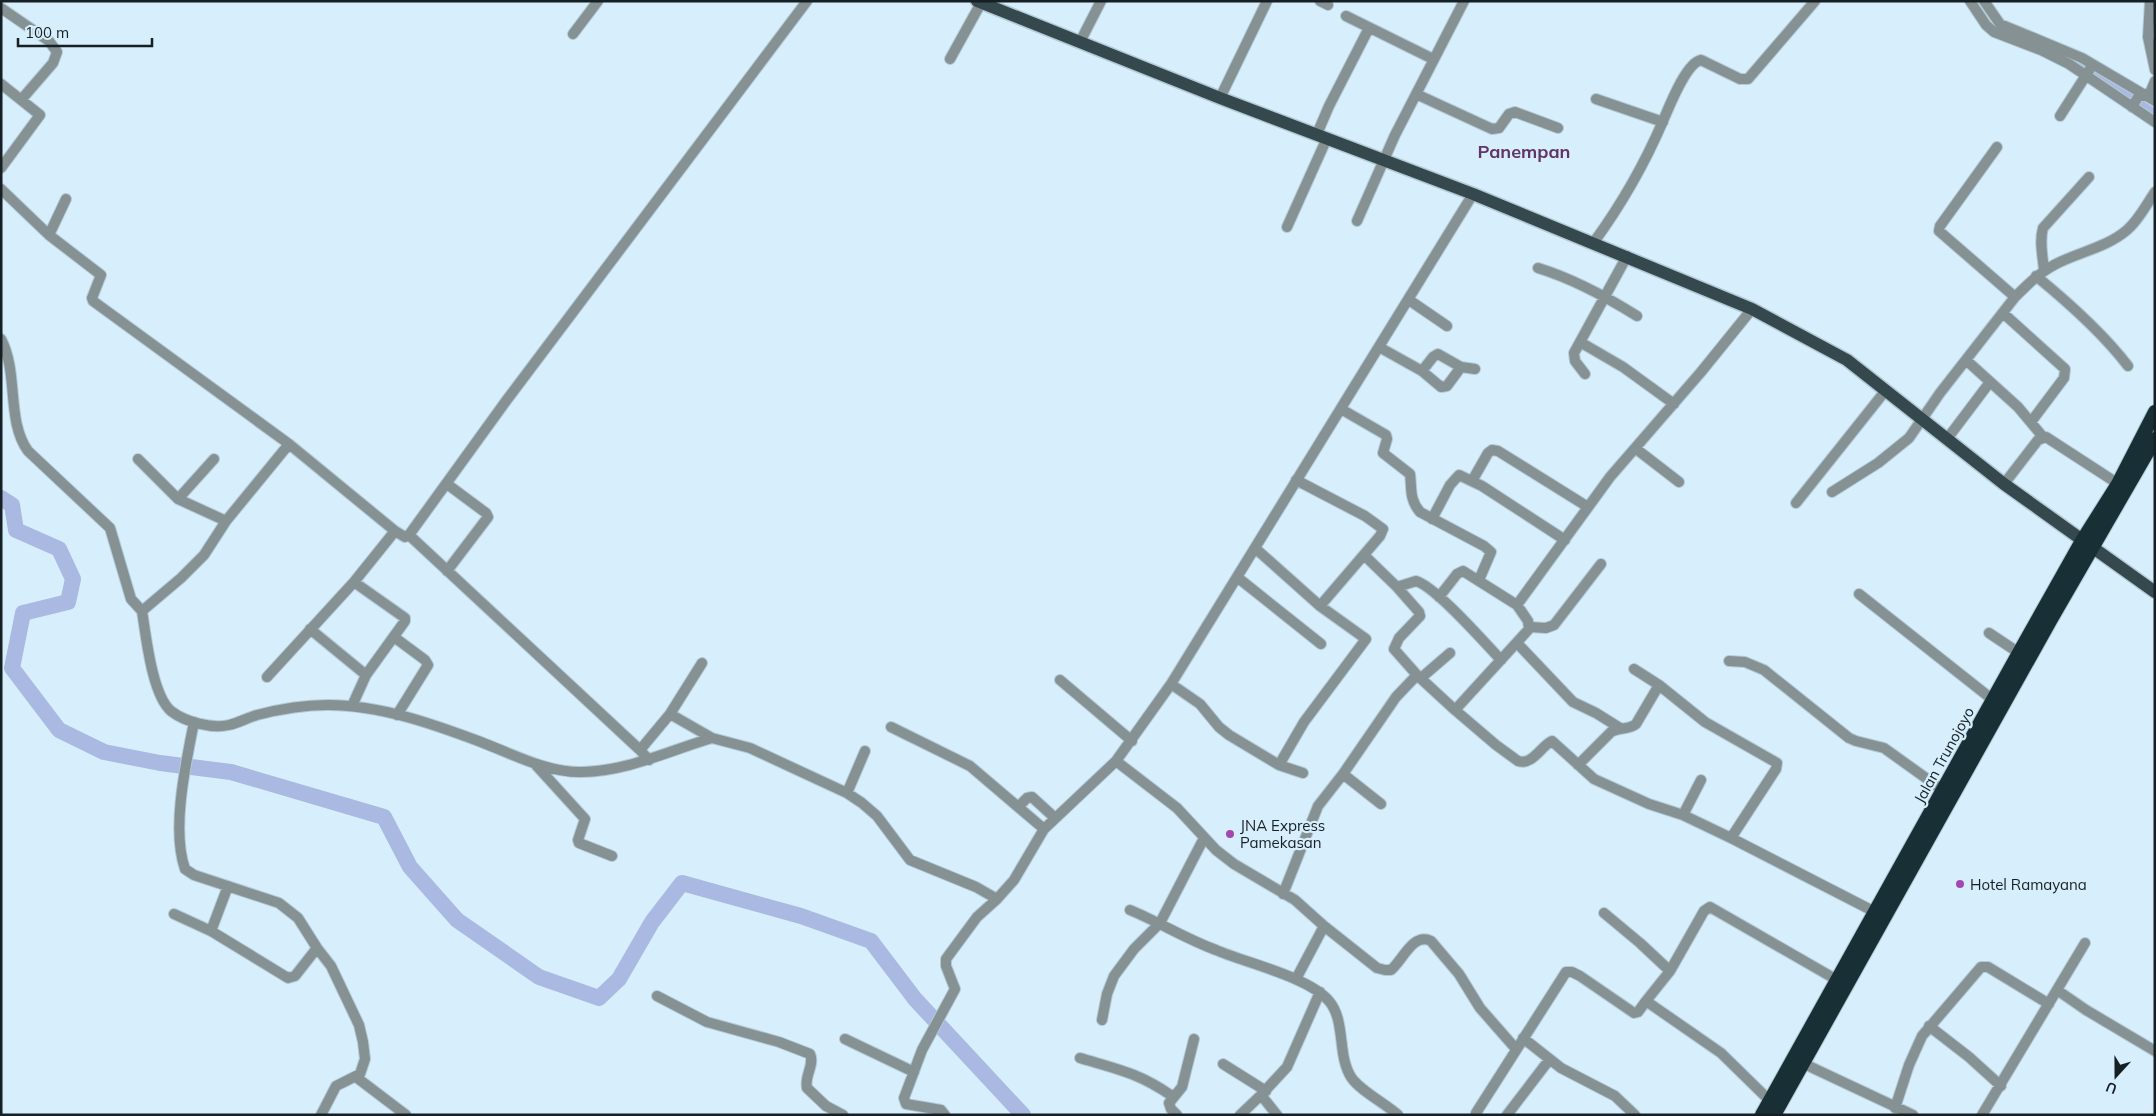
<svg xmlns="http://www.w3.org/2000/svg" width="2156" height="1116" font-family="Mulish,sans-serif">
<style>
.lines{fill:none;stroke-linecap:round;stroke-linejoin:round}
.canal{stroke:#a9b9e2;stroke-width:9}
.river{stroke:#a9b9e2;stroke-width:16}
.minor-casing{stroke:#b4cad5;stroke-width:12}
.major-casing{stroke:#b4cad5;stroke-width:15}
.highway-casing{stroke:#b4cad5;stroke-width:16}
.minor{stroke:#859193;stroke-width:10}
.major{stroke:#34484d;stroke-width:12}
.highway{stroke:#183035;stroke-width:14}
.poi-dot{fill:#a447b0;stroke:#d7effc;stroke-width:2}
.labels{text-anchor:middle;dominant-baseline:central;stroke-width:4.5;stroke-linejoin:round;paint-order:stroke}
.street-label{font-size:15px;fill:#161f24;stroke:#d7effc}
.poi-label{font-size:15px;fill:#161f24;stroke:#d7effc;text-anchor:start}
.quarter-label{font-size:18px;font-weight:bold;fill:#623468;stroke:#d7effc}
</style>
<rect width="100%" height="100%" fill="#d7effc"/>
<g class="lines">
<path class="canal" d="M 1976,1 L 1985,17
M 2057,54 L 2073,60 L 2155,114"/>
<path class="river" d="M 1,498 L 12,505 L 16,530 L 59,549 L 73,579 L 68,602 L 23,613 L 12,668 L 59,730 L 104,752 L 160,763 L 231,772 L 384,817 L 410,867 L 457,920 L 539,977 L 599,998 L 619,979 L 652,922 L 682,883 L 801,916 L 871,941 L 915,999 L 1023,1115"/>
<g class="minor-casing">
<path id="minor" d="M 1320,1 L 1328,5
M 1970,1 L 1986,25 L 1994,32 L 2041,50 L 2069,64 L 2155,122
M 1984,1 L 2000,24 L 2082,58 L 2155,101
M 2150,1 L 2148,37 L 2155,70
M 1,8 L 49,41 L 57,52 L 53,63 L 21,100
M 1346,16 L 1433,59
M 573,34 L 598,1
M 1080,42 L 1101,1
M 950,59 L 981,3
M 1,84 L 40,115 L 1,168
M 1416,94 L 1492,129 L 1499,128 L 1509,114 L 1515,112 L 1558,128
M 1220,98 L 1267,1
M 1596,99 L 1663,122
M 2132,107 L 2138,97 L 2150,93 L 2155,81
M 2060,116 L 2090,69
M 1317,134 L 1329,106 L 1369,28
M 1,189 L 49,235 L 101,275 L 92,298 L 93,301 L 289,444 L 395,531 L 405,537 L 409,535 L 506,401 L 807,1
M 1357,221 L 1395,135 L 1464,1
M 1287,227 L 1327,138
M 49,235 L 66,199
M 1594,242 C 1621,205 1645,163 1663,121 C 1669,107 1686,63 1701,60 L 1740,79 L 1748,79 L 1815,1
M 1538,268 C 1574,279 1605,296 1637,316
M 2044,271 C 2043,257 2039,242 2043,228 L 2089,177
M 2036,276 C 2069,303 2102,332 2128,366
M 2015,297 C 2027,285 2039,273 2054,265 C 2078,252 2106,248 2127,230 C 2139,220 2146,205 2155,192
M 1409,300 L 1447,326
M 2003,313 L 2065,369 L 2064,378 L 2031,422
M 1,339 C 19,373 6,421 28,451 L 110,528 L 131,599 L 142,611
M 1580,342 L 1623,367 L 1674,404
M 1379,347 L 1422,371 L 1441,387 L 1447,386 L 1461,367
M 1966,360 L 2018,407 L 2043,437
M 1422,371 L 1433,357 L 1438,354 L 1461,367 L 1475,369
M 1585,374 L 1575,361 L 1574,353 L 1627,256
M 1341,409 L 1386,435 L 1387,439 L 1383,453 L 1410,474 C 1412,489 1409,499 1420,512 L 1484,546 L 1491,552 L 1479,580
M 1947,439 L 1990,382
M 289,444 L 226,521 L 204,555 L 181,578 L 142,611 C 146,636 152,695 171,711 C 185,722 212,729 229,725 C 238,723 247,718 257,715 C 280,709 304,705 328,705 C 380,705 433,724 481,742 C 512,754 548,773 582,772 C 628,771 668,751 712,738
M 1635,448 L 1679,482
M 138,459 L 178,499
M 214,459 L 178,499 L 226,521
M 1296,480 L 1365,516 L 1383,529 L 1380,536 L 1320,606
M 1472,481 L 1488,453 L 1492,450 L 1498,451 L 1588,507
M 447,484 L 486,513 L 488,517 L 447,571
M 2004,484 L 2038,440 L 2046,437 L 2123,487
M 1832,492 L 1878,463 L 1909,438 L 1940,393 L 2015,297 L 1939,231 L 1940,226 L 1997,147
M 1796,503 L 1886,390
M 1432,519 L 1450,485 L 1459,475 L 1482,486 L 1565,540
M 409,535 L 640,750 L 649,760
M 1255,548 L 1320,606 L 1366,639 L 1304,722 L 1279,765
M 1364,555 L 1397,587 L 1416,581 C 1436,587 1484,642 1501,660
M 1237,577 L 1321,644
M 1397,587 L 1419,612 L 1420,616 L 1399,638 L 1394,649 L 1417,675
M 1859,594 L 1993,700
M 1439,597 L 1457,574 L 1463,571 L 1517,605
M 1530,627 L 1546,628 L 1554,625 L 1601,564
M 310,629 L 366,675
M 1989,633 L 2019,653
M 394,637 L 425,660 L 428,665 L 397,715
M 1517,643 L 1573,702 L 1596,713 L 1620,728
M 1729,661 L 1745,662 L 1764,670 L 1849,738 L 1856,741 L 1884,748 L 1944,791
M 1634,669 L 1659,685 L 1705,722 L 1777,763 L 1776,769 L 1731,838
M 267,677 L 354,582 L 395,531
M 1421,678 L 1450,653
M 1060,680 L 1132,741
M 1171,684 L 1200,704 L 1219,727 L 1229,735 L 1279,765 L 1303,773
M 352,706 L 366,675 L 405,621 L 405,618 L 354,582
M 1455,710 L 1496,745 L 1518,761 C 1532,766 1541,746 1552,741 L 1594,779 L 1649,804 L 1683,815 L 1731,838 L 1875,912
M 670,714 L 712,738 L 750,748 L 847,793 L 862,803 L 877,816 L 910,860 L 976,887 L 997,899 L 1014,880 L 1044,829 L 1116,761 L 1171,684 L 1473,194
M 194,722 C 186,763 171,829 185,869 L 194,875 L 279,903 L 298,918 L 317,948 L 331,966 L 359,1025 L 363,1042 L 365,1059 L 360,1074 L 336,1086 L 321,1115
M 891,727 L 970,766 L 1044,829
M 640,750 L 670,714 L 702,663
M 1116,761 L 1177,808 L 1216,850 L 1234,864 L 1295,900 L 1324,926 L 1377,968 L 1385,970 L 1391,970 C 1403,960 1413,932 1431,941 L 1459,974 L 1480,1008 L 1516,1049
M 534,763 L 585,819 L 578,840 L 579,843 L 612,856
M 1578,765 L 1611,732 C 1619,727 1629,730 1636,724 L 1659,685
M 847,793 L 865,751
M 1381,804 L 1343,774 L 1396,697 L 1417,675 L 1455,710 L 1529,629 L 1528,621 L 1517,605 L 1610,477 L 1701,372 L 1752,309
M 1018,807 L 1027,798 L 1032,797 L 1055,818
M 1683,815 L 1701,780
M 1283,894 L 1318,806 L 1343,774
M 1130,910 C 1159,922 1186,939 1216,950 C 1246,963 1309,977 1329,1001 C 1346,1021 1337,1055 1351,1077 C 1359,1090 1386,1104 1398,1115
M 1604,913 L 1640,943 L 1670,971 L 1704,911 L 1710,907 L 1837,980
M 174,914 L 211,931 L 288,978 L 295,976 L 317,948
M 211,931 L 228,886
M 1670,971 L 1646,1001 L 1721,1053 L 1770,1101
M 1296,979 L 1324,926
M 2057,990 L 2086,1010 L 2155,1051
M 657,996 L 707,1022 L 779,1042 L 810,1054 C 815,1065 804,1076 807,1088 L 826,1106 L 843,1115
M 1102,1020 L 1107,994 L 1114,976 L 1134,949 L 1160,923 L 1204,838
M 1929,1026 L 1969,1057 L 2001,1086
M 1523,1038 L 1561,1068 L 1615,1096 L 1635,1115
M 845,1039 L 914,1072
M 1080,1058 C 1117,1069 1139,1073 1172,1096
M 1798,1061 L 1913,1115
M 1223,1064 L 1266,1091
M 356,1077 L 406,1115
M 1895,1108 L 1909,1065 L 1922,1036 L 1981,967 L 1988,967 L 2049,1004
M 1476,1113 L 1566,972 L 1572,972 L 1580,976 L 1634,1013 L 1638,1012 L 1646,1001
M 945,1115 L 941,1110 L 906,1104 L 904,1098 L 922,1050 L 955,989 L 946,966 L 946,959 L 977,917 L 997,899
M 1177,1115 L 1171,1109 L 1169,1103 L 1182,1087 L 1194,1039
M 1240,1115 L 1261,1095
M 1277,1115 L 1261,1095 L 1287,1067 L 1320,992
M 1507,1115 L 1549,1060
M 1982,1115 L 2085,943"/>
</g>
<g class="major-casing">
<path id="major" d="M 977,1 L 1220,98 L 1473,194 L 1752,309 L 1847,360 L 2004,484 L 2155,592"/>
</g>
<g class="highway-casing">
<path id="highway" d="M 1762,1115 L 2019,653 L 2082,541 L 2118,484 L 2155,412
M 1774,1115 L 2051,619 L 2155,439"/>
</g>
<use href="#minor" class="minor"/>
<use href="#major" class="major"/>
<use href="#highway" class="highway"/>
</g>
<g class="poi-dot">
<circle cx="1230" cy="834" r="5"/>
<circle cx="1960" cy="884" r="5"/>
</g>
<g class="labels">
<g class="street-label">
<text transform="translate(1944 755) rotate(-61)">Jalan Trunojoyo</text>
</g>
<g class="poi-label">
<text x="1240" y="825">JNA Express<tspan x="1240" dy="17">Pamekasan</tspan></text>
<text x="1970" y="884">Hotel Ramayana</text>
</g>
<g class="quarter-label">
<text x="1524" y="151">Panempan</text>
</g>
</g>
<rect width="2156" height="1116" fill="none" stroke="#161f24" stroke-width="5"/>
<g transform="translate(2116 1076) rotate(201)" stroke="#d7effc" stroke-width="4" paint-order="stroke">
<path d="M0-4L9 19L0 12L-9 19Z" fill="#161f24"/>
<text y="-8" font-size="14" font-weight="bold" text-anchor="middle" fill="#161f24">U</text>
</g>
<path d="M18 38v8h134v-8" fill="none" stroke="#161f24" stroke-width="2.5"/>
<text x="25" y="38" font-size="15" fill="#161f24" stroke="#d7effc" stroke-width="4" paint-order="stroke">100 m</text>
</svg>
